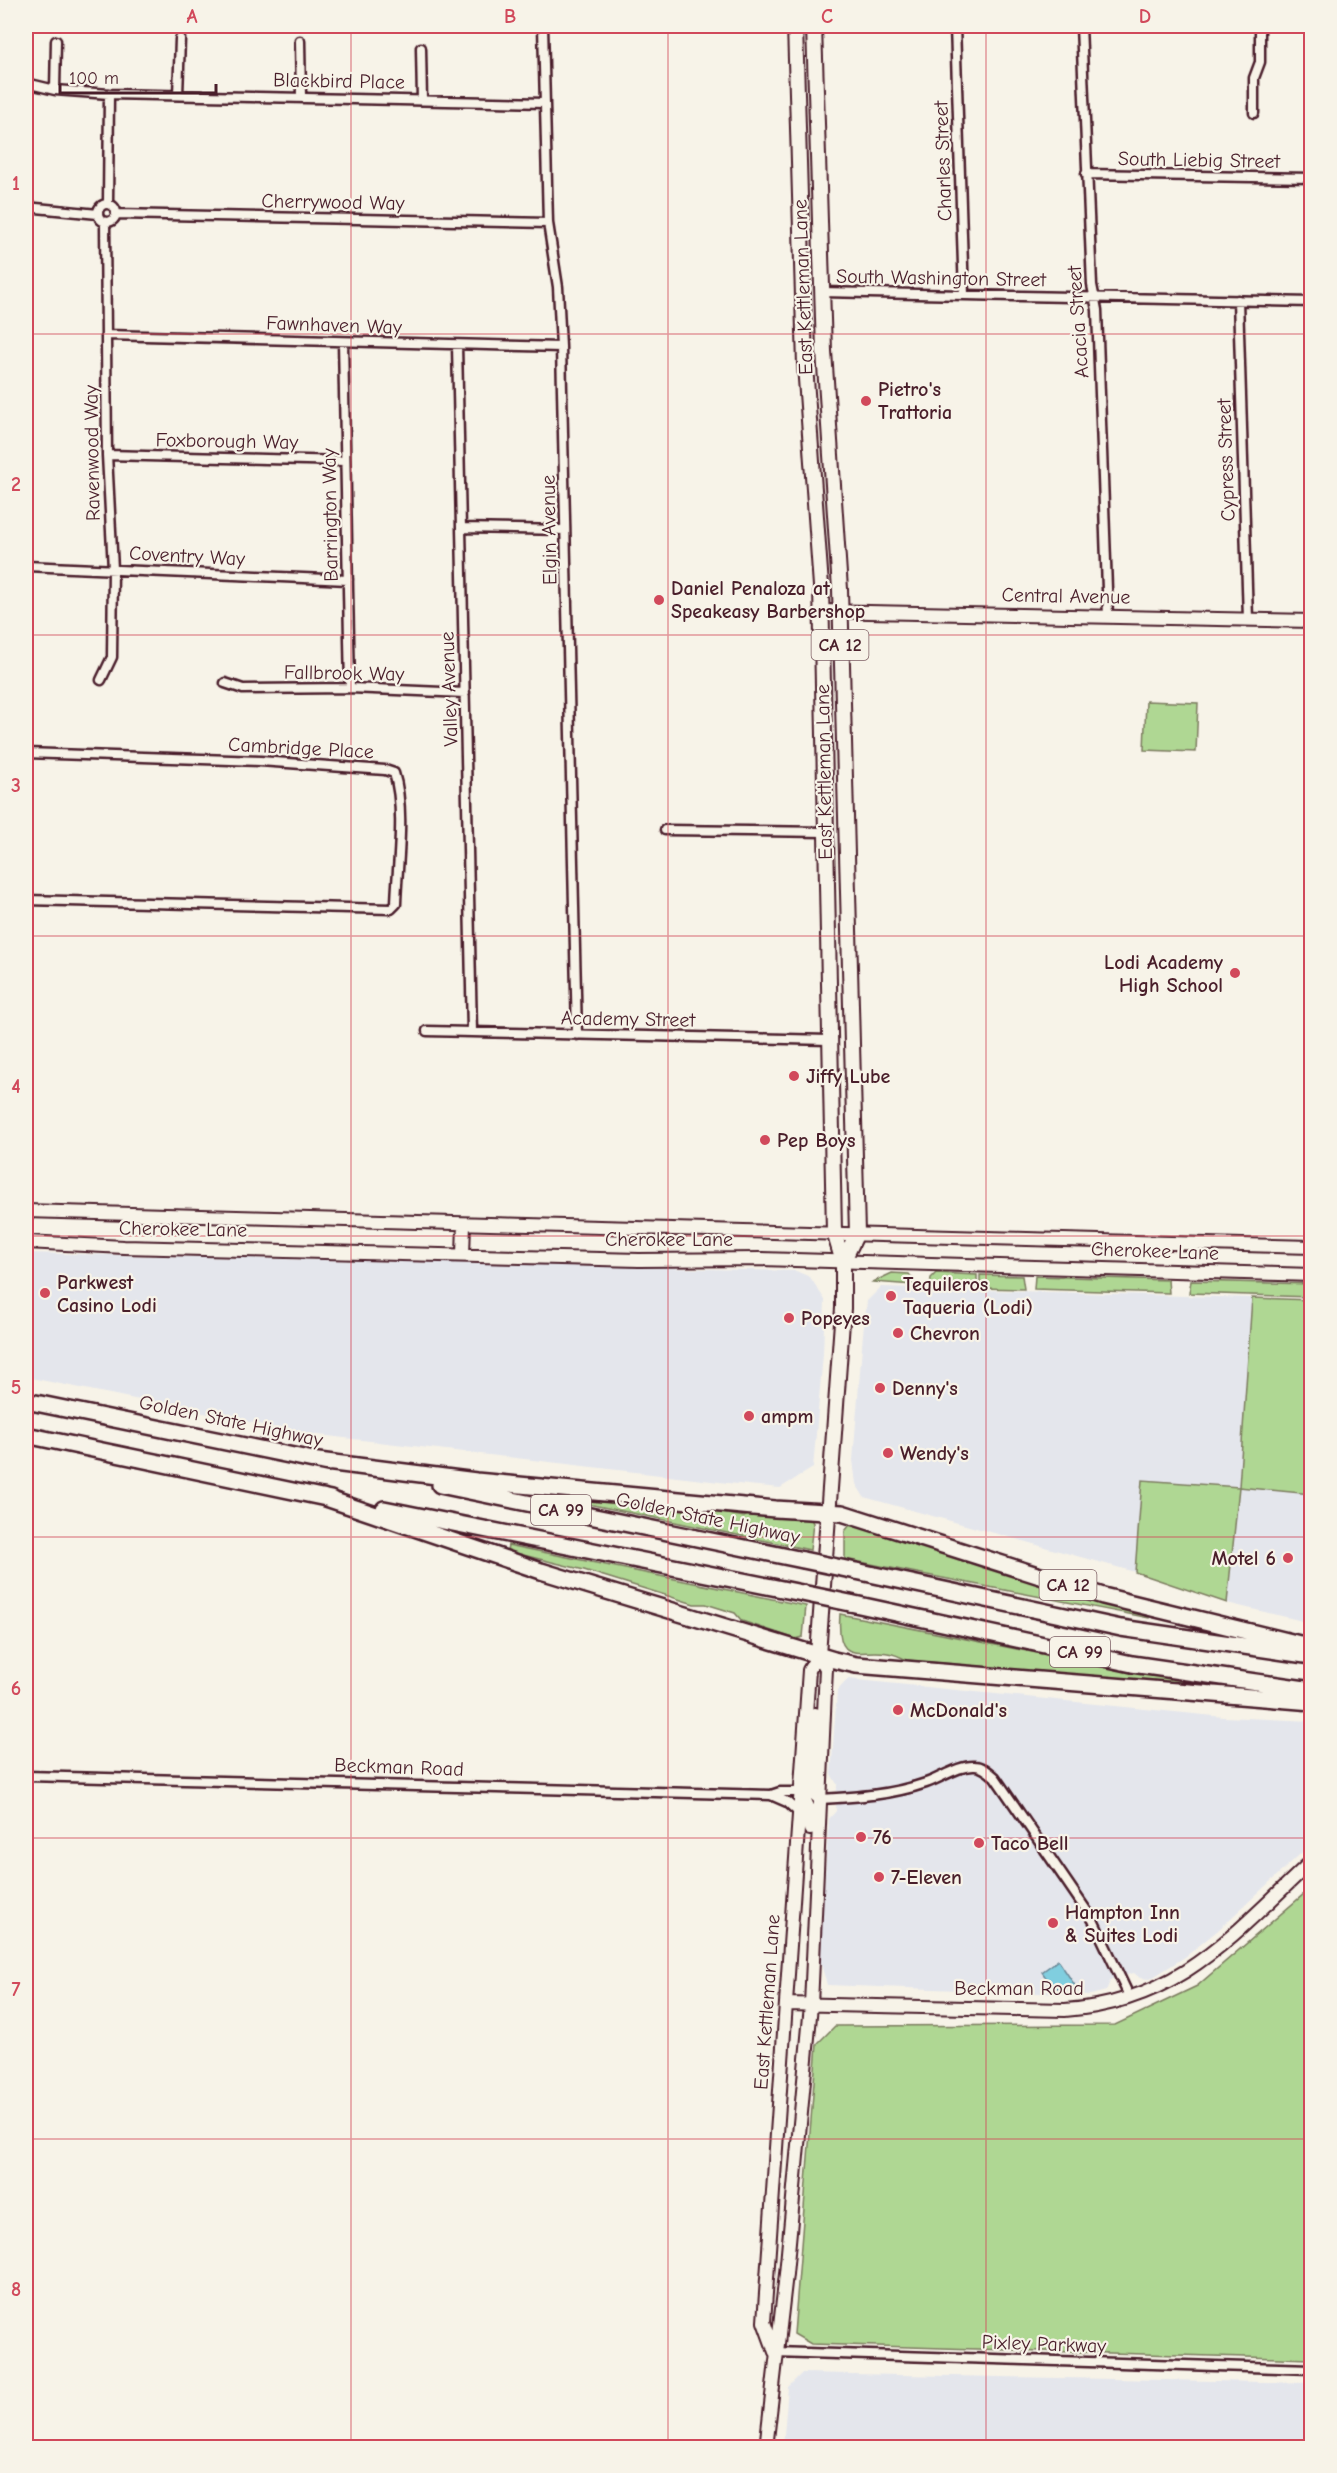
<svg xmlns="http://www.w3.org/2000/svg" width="1337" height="2473" font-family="'Comic Neue',sans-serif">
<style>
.built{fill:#e4e6ec}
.green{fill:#afd793;stroke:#7c7b5f;stroke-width:1.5}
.water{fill:#80cedf;stroke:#6a8897;stroke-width:1.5}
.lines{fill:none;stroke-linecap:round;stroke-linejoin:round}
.street-casing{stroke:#4a1f2b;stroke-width:13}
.secondary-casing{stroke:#4a1f2b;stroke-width:16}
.primary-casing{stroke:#4a1f2b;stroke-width:18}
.highway-casing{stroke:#4a1f2b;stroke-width:20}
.street{stroke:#f7f3e8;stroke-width:8}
.secondary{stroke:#f7f3e8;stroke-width:12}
.primary{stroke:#f7f3e8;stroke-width:14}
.highway{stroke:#f7f3e8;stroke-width:15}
.highway-bridge-casing{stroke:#4a1f2b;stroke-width:20;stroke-linecap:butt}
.highway-bridge{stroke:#f7f3e8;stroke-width:15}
.grid{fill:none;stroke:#d1495b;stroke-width:1.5;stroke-opacity:0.55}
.poi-dot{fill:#d1495b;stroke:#f7f3e8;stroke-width:2}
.labels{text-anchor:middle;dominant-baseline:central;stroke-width:4.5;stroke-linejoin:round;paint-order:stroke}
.shield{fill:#f7f3e8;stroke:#7e5f64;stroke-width:1.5}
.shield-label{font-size:18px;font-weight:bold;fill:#4a1f2b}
.street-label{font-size:20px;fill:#4a1f2b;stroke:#f7f3e8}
.poi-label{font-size:20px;font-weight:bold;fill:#4a1f2b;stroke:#f7f3e8;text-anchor:start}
.neatline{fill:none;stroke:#d1495b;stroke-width:2}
.grid-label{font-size:20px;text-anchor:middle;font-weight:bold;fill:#d1495b}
</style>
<rect width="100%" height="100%" fill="#f7f3e8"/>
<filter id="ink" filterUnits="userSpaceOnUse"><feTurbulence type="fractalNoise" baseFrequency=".0167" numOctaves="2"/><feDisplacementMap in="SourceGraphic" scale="12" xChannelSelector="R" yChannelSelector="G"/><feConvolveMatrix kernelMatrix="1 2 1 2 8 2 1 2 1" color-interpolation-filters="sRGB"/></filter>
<g filter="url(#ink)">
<path class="built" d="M 26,1253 L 796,1271 L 810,1277 L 825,1300 L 823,1354 L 813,1468 L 780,1488 L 728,1483 L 302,1433 L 26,1377 Z
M 881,1287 L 1252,1298 L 1239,1487 L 1311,1494 L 1311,1623 L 1227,1603 L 1239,1487 L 1143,1480 L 1135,1572 L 864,1497 L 856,1484 L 853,1460 L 863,1334 L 867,1301 Z
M 848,1679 L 1224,1717 L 1311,1721 L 1311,1844 L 1217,1931 L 1185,1957 L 1150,1979 L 1140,1978 L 1134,1973 L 1111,1979 L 1106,1991 L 1091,1995 L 827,1985 L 819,1957 L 829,1819 L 836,1811 L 837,1784 L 831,1774 L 837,1691 Z
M 802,2373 L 1311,2383 L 1311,2447 L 783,2447 L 788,2387 Z"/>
<path class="green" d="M 1146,701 L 1198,703 L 1196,752 L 1144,750 Z
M 892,1273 L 909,1274 L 913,1279 L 913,1285 L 873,1282 Z
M 936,1273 L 977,1275 L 977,1287 L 930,1286 L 931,1278 Z
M 980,1275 L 1022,1276 L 1024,1289 L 980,1288 Z
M 1035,1276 L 1168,1280 L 1169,1293 L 1034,1289 Z
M 1191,1281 L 1311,1284 L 1311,1297 L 1189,1293 Z
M 1252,1298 L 1311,1300 L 1311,1494 L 1239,1487 L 1227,1603 L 1135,1572 L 1142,1480 L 1239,1487 Z
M 559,1491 L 706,1506 L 712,1511 L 744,1517 L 754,1512 L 810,1517 L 813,1523 L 810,1550 L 559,1498 Z
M 850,1525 L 856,1525 L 1151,1611 L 1149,1618 L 845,1559 L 845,1531 Z
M 508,1545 L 806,1606 L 803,1637 L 796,1639 L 742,1621 L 735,1613 L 706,1604 L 694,1604 L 584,1570 L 507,1551 Z
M 840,1614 L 1133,1672 L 1207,1684 L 1207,1686 L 906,1660 C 871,1637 835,1678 840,1614 Z
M 1311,1888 L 1311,2359 L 811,2344 L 794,2334 L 817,2044 L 835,2026 L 1115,2025 L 1197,1986 Z"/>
<path class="water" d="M 1058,1960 L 1076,1987 L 1053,1988 L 1042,1972 Z"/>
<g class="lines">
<g class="street-casing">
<path id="street" d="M 543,26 L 548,223 L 558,287 L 561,347 L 577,1035
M 955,26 L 964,295
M 1081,26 L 1092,285 L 1097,310 L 1108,617
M 300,41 L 301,97
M 421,48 L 422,100
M 26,83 L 55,90 L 109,94 L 544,103
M 55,90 L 56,41
M 178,95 L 180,39
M 1254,113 L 1254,78 L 1260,62 L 1260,26
M 1086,174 L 1312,178
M98 213a9 9 0 1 1 18 0a9 9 0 1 1-18 0Z
M 108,204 L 109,94
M 26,207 L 98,214
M 117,214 L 548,223
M 821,292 L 1312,302
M 1238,300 L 1248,619
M 107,335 L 561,347
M 343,342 L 350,688
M 457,345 L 472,1032
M 107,455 L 345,461
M 461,528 L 565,530
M 26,566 L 348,580
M 101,680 L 112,657 L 113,569 L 107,455 L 105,223
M 225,683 L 243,689 L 350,688 L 465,693
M 26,753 L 260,761 L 385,770 L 394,773 C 406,810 397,866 396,904 L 391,909 L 26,900
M 665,830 L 826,832
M 427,1031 L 829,1040
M 26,1776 L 771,1795 L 787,1802 L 799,1813
M 771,1795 L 780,1792 L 801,1792
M 820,1799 C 857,1797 891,1795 926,1783 C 941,1778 959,1765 975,1766 C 983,1766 989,1772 995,1777 L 1093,1920 L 1130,1998
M 775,2352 L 1312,2369"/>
</g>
<g class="secondary-casing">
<path id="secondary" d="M 821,611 L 1312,621
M 26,1211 C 454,1225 883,1231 1312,1247
M 26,1242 L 124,1247 L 639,1260 L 761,1259 L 1312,1275
M 463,1255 L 464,1224
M 815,1714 L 810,1790 L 820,1799
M 801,1792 L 811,1813 L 810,1829
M 786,2004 L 1065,2010 C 1180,2002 1233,1934 1312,1861
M 766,2448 L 786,2274 L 811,2005 L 826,1668 L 818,1655 L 809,1670 L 764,2322 L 775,2352"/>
</g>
<g class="primary-casing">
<path id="primary" d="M 795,26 L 805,365 L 821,586 L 834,1232 L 843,1262 L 843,1308 L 818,1655
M 814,26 L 824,351 L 840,589 L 857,1233 L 843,1262"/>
</g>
<g class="highway-casing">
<path id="highway" d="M 26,1401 L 328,1463
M 26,1435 L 331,1499
M 318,1461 L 476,1481 L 775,1509 L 842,1513 L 1103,1596 L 1312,1647
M 440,1485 L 803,1560
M 323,1497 L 541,1571 L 834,1660 L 856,1665 L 1312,1702
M 384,1509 L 802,1593
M 856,1571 L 1121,1628 L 1312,1656
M 850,1603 L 1132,1664 L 1312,1690"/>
</g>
<use href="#street" class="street"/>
<use href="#secondary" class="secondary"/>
<use href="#primary" class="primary"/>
<use href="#highway" class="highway"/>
<g class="highway-bridge-casing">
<path id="highway-bridge" d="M 803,1560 L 856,1571
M 802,1593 L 850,1603"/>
</g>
<use href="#highway-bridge" class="highway-bridge"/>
</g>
</g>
<path class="grid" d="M 351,26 L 351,2448M 668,26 L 668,2448M 986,26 L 986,2448M 26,334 L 1312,334M 26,635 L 1312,635M 26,936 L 1312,936M 26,1236 L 1312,1236M 26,1537 L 1312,1537M 26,1838 L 1312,1838M 26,2139 L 1312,2139"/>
<g class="poi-dot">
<circle cx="866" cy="401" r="6"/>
<circle cx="659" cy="600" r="6"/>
<circle cx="1235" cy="973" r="6"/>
<circle cx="794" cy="1076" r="6"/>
<circle cx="765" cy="1140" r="6"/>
<circle cx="45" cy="1293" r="6"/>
<circle cx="891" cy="1296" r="6"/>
<circle cx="789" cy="1318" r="6"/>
<circle cx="898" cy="1333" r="6"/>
<circle cx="880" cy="1388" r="6"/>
<circle cx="749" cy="1416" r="6"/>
<circle cx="888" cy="1453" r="6"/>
<circle cx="1288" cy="1558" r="6"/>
<circle cx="898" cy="1710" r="6"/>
<circle cx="861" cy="1837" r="6"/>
<circle cx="979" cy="1843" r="6"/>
<circle cx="879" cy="1877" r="6"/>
<circle cx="1053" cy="1923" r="6"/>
</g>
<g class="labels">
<g class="shield">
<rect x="811.5" y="630" width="57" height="30" rx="4.5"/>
<rect x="531" y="1495" width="60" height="30" rx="4.5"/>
<rect x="1039.5" y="1570" width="57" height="30" rx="4.5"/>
<rect x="1050" y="1637" width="60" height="30" rx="4.5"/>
</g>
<g class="shield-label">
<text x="840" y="645">CA 12</text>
<text x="561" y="1510">CA 99</text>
<text x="1068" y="1585">CA 12</text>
<text x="1080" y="1652">CA 99</text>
</g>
<g class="street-label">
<text transform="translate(339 81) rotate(1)">Blackbird Place</text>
<text transform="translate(1199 160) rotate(1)">South Liebig Street</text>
<text transform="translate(943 161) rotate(-92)">Charles Street</text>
<text transform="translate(333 202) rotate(1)">Cherrywood Way</text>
<text transform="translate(941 278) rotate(1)">South Washington Street</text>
<text transform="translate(803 287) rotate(-92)">East Kettleman Lane</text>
<text transform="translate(1078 322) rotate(-94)">Acacia Street</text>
<text transform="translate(334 325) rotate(2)">Fawnhaven Way</text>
<text transform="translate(227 441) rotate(1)">Foxborough Way</text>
<text transform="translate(92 453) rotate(-91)">Ravenwood Way</text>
<text transform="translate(1226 460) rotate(-92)">Cypress Street</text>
<text transform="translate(330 515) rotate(-91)">Barrington Way</text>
<text transform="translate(549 530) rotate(-91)">Elgin Avenue</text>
<text transform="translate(187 556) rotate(3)">Coventry Way</text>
<text transform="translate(1066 596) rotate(1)">Central Avenue</text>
<text transform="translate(344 673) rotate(1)">Fallbrook Way</text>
<text transform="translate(449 689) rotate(-92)">Valley Avenue</text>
<text transform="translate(301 748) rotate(3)">Cambridge Place</text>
<text transform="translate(824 772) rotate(-91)">East Kettleman Lane</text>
<text transform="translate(628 1019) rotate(1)">Academy Street</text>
<text transform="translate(183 1229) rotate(1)">Cherokee Lane</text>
<text x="669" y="1239">Cherokee Lane</text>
<text transform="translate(1155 1251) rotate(2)">Cherokee Lane</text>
<text transform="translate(231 1421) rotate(12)">Golden State Highway</text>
<text transform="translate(708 1518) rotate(12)">Golden State Highway</text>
<text transform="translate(399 1767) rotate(2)">Beckman Road</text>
<text x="1019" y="1988">Beckman Road</text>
<text transform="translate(767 2002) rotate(-86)">East Kettleman Lane</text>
<text transform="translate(1044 2344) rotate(2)">Pixley Parkway</text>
</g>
<g class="poi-label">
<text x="878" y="389">Pietro's<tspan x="878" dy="23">Trattoria</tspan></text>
<text x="671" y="588">Daniel Penaloza at<tspan x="671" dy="23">Speakeasy Barbershop</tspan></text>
<text x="1223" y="962" text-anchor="end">Lodi Academy<tspan x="1223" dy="23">High School</tspan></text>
<text x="806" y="1076">Jiffy Lube</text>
<text x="777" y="1140">Pep Boys</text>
<text x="57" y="1282">Parkwest<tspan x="57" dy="23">Casino Lodi</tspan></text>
<text x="903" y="1284">Tequileros<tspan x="903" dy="23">Taqueria (Lodi)</tspan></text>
<text x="801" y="1318">Popeyes</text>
<text x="910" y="1333">Chevron</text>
<text x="892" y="1388">Denny's</text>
<text x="761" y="1416">ampm</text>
<text x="900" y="1453">Wendy's</text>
<text x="1276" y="1558" text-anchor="end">Motel 6</text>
<text x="910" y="1710">McDonald's</text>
<text x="873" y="1837">76</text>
<text x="991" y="1843">Taco Bell</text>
<text x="891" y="1877">7-Eleven</text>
<text x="1065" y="1912">Hampton Inn<tspan x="1065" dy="23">&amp; Suites Lodi</tspan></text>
</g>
</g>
<rect width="1337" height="2473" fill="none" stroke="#f7f3e8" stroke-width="66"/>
<path d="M60 84v9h156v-9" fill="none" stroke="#4a1f2b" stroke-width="3"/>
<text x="69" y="84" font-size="18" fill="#4a1f2b" stroke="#f7f3e8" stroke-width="4.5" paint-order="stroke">100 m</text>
<rect x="33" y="33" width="1271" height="2407" class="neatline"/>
<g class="grid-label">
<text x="192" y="23">A</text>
<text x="510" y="23">B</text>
<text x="827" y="23">C</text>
<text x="1145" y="23">D</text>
<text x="16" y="190">1</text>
<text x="16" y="491">2</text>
<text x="16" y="792">3</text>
<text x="16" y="1093">4</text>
<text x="16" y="1394">5</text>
<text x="16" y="1695">6</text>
<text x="16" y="1996">7</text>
<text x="16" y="2296">8</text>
</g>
</svg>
